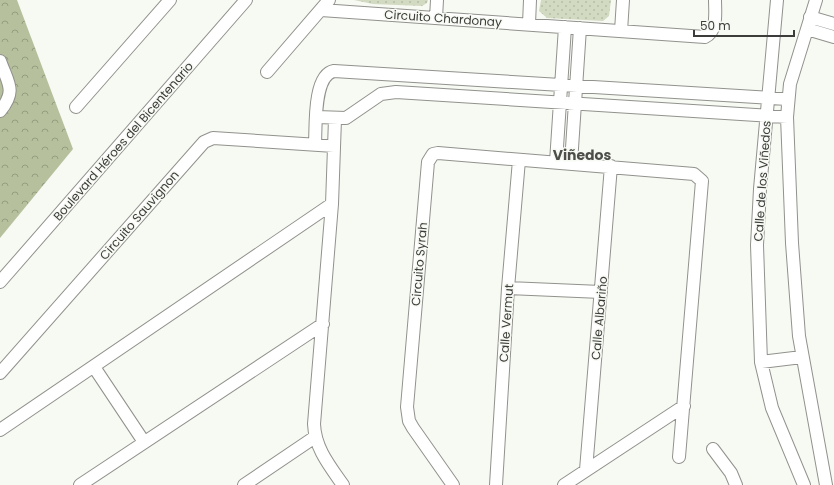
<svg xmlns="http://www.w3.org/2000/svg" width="834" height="485" font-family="Poppins,sans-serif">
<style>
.grass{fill:url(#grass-dots)}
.forest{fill:url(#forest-crowns)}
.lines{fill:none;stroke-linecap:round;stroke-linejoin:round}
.street-casing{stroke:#91928d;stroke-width:14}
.street{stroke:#fff;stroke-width:12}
.labels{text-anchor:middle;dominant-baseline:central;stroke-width:3;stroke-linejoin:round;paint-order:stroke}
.street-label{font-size:12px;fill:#3c3d3b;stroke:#f7f9f3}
.quarter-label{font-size:14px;font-weight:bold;fill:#4d4e49;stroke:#f7f9f3}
</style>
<defs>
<pattern id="grass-dots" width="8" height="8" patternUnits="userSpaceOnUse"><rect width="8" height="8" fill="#d3dac2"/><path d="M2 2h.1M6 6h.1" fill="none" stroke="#b6bca8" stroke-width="1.8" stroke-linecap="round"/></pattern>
<pattern id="forest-crowns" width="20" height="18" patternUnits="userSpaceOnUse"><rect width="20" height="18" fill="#b6c09d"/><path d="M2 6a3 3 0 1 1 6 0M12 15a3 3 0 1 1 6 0" fill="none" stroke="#959d81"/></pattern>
</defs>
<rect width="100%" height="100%" fill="#f7f9f3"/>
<path class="grass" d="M 354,0 L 428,0 L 427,3 L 422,6 L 373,4 Z
M 541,0 L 611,0 L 609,16 L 603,21 L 547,18 L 539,11 Z"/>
<path class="forest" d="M 0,0 L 17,0 L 73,149 L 0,238 Z"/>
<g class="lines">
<g class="street-casing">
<path id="street" d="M 777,0 L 760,189 L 757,245 L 761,362 L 772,408 L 804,485
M 816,0 L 790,84 L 787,117 L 792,243 L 799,336 L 826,485
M 321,10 L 705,37 C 718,31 715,12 715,0
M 810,17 L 834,24
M 436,18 L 437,0
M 529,24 L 530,0
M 807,29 L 834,37
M 621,31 L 623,0
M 0,61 C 8,83 17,91 0,111
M 267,72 L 329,0
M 76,107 L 170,0
M 317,117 L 346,118 L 381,94 L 396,92 L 787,117
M 335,119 L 332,204 L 314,424 C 315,448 329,465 343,485
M 315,144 C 316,127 313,75 334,71 L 787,99
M 556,162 L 565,27
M 571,163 L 580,28
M 0,282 L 246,0
M 508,288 L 601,292
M 761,362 L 802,357
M 94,367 L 144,442
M 0,373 L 204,142 L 213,138 L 334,146
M 0,430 L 332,204
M 713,449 L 731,473 L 736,485
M 586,470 L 611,166
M 80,485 L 323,324
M 244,485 L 315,437
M 453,485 L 413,428 L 409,421 L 407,407 L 428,162 L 433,154 L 438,153 L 694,174 L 702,181 L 679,457
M 496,485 L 508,288 L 519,160
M 564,485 L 684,406"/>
</g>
<use href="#street" class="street"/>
</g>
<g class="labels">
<g class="street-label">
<text transform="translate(443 18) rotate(4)">Circuito Chardonay</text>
<text transform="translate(123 141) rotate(-49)">Boulevard Héroes del Bicentenario</text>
<text transform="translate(762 181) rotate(-86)">Calle de los Viñedos</text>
<text transform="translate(139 215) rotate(-49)">Circuito Sauvignon</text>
<text transform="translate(419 264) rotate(-85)">Circuito Syrah</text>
<text transform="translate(599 318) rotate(-85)">Calle Albariño</text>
<text transform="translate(506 323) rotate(-86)">Calle Vermut</text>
</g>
<g class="quarter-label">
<text x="582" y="155">Viñedos</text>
</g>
</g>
<path d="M694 30v6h100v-6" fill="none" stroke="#3c3d3b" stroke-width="2"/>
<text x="700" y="30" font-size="12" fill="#3c3d3b" stroke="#f7f9f3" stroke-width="3" paint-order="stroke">50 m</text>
</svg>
